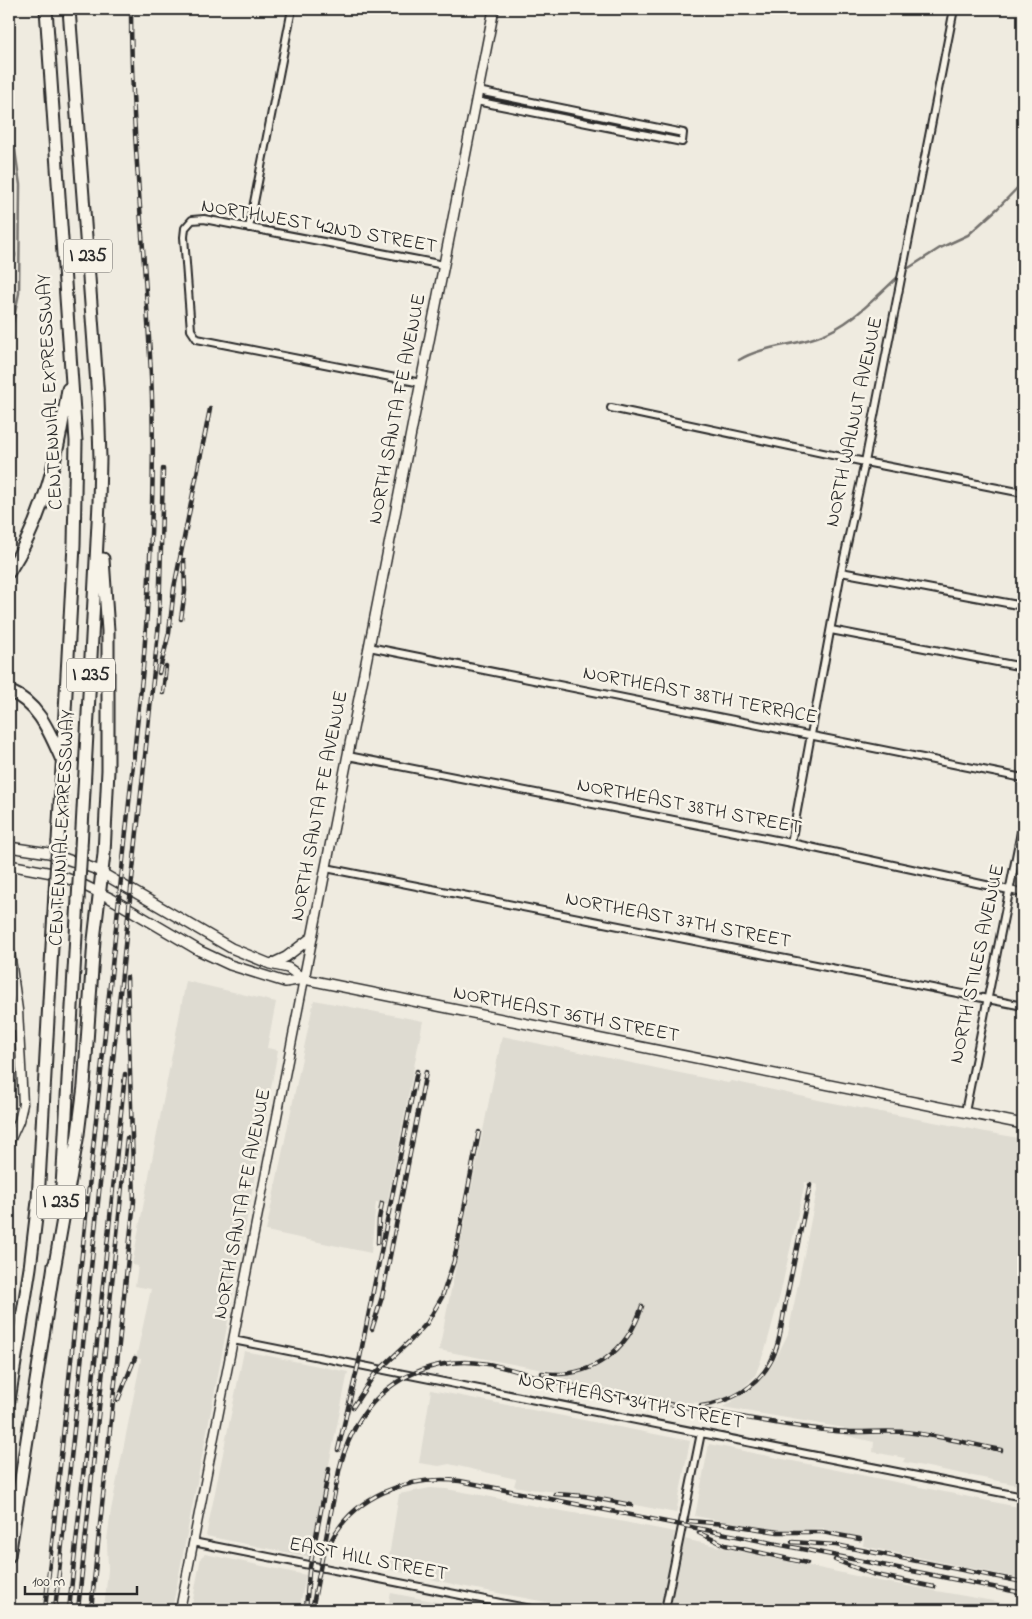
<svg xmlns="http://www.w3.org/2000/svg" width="1032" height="1619" font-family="'Indie Flower',sans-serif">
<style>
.built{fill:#dedbd1}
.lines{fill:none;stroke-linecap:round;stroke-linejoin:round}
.stream{stroke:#74726e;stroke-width:2.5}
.minor-casing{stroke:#2b2b2b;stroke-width:10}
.tertiary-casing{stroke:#2b2b2b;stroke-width:11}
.secondary-casing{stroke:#2b2b2b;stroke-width:12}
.motorway-casing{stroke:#2b2b2b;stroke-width:15}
.minor{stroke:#f7f3e8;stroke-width:6}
.tertiary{stroke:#f7f3e8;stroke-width:8}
.secondary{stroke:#f7f3e8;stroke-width:9}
.motorway{stroke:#f7f3e8;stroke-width:11}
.rail-casing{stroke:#2b2b2b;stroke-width:4.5}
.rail{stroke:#f7f3e8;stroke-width:2.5;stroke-dasharray:8;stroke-linecap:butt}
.motorway-bridge-casing{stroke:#2b2b2b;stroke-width:15;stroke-linecap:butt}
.motorway-bridge{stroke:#f7f3e8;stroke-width:11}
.labels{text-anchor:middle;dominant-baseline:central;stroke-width:5;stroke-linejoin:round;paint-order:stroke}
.shield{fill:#f7f3e8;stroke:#686764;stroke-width:1}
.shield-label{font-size:19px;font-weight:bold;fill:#2b2b2b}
.street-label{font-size:20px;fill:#2b2b2b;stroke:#f7f3e8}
</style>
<rect width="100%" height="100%" fill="#efebe0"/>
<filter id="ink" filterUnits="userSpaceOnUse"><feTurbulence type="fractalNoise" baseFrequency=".02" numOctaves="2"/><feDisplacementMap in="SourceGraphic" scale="10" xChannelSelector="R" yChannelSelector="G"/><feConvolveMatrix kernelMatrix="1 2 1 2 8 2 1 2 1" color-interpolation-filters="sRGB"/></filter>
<g filter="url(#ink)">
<path class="built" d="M 186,981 L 276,1002 L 267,1048 L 278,1050 L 218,1375 L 172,1610 L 104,1610 L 108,1570 L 107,1540 L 111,1510 L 141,1359 L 136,1358 L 151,1289 L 135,1286 L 138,1266 L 132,1265 Z
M 314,1000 L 423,1021 L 387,1204 L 376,1202 L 371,1253 L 266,1231 Z
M 502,1036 L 728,1083 L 732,1081 L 823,1101 L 1023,1139 L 1023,1486 L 903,1462 L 905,1458 L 873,1452 L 874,1442 L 844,1435 L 844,1428 L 723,1407 L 754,1387 L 772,1366 L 788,1334 L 818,1185 L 805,1182 L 780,1295 L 766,1347 L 755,1376 L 743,1388 L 730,1397 L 715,1402 L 681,1403 L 555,1379 L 555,1370 L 543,1370 L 439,1350 Z
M 244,1351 L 348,1372 L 310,1557 L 206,1536 Z
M 431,1390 L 690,1441 L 676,1513 L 584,1495 L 530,1489 L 514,1486 L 516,1479 L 449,1464 L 439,1466 L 419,1463 Z
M 709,1444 L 1023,1508 L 1023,1579 L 863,1546 L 864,1538 L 824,1530 L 824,1528 L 776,1531 L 695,1516 Z
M 430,1488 L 446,1489 L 481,1495 L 545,1508 L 614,1520 L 675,1532 L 674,1537 L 879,1581 L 1016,1605 L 1023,1603 L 1023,1610 L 588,1610 L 461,1586 L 387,1569 L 399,1494 Z
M 205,1554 L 306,1575 L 299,1610 L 191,1610 L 201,1557 Z
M 391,1593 L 459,1606 L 482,1610 L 387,1610 Z"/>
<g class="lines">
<path class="stream" d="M 9,132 L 15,150 L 20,185 L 19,293 L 9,342
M 904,271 L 940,248 L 968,235 L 998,208 L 1023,182
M 739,360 C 762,346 792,346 817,337 C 850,326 875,298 900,275"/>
<g class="minor-casing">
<path id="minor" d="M 476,101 L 682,142 L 683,133 L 478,91
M 249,228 L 292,9
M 9,255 L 11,255
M 421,383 L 197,339 L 191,330 L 184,237 L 185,228 L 192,220 L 204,219 L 444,265
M 611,408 L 865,462 L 1023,493
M 841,572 L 1023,606
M 831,630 L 1023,667
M 369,647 L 1023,778
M 348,756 L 791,843 L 1023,893
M 791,843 L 841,572 L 865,462 L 954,9
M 326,868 L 1023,1006
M 9,1026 L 18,1028
M 965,1112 L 1023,822
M 233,1340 L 1023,1497
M 193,1542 L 536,1610
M 665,1610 L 701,1433"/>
</g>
<g class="tertiary-casing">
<path id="tertiary" d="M 9,945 L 18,1010 L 23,1104 L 19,1121 L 9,1143
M 180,1610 L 304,979"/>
</g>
<g class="secondary-casing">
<path id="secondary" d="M 9,847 L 49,853 L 95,869 L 231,948 L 270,964 L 288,968 L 304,979
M 9,865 L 52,873 L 77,882 L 110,898 L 200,951 L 230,965 L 285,982 L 304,979 L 1023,1124
M 271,964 L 286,957 L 312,937
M 304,979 L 494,9"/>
</g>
<g class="motorway-casing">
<path id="motorway" d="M 46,9 L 76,441 L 74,545 L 58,841
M 69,9 L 98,398 L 100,458 L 99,503 L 81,848
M 9,572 C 45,516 58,454 68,389
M 9,691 C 38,703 49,731 61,758
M 62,1187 L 78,899
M 54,1270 L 78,1134 L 84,1086 L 94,940 L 104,854 L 108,770 L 108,631 L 103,559
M 9,1400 L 30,1268 L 38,1201 L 55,892
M 9,1556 L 54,1265"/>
</g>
<use href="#minor" class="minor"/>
<use href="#tertiary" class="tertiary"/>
<use href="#secondary" class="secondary"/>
<use href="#motorway" class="motorway"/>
<g class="rail-casing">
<path id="rail" d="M 181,619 L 185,591 L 184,560
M 159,673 L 169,633 L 174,588 L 210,409
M 163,693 L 166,666
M 378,1243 L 379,1219 L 382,1203
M 372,1329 L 382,1297 L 426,1072
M 542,1373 C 591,1380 628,1351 642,1306
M 118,1400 L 135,1358
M 701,1406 C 729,1402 755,1389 770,1363 C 780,1345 782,1321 786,1301 C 794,1262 802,1223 810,1185
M 353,1407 L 374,1375 L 412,1339 L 427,1323 L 442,1297 L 454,1261 L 479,1132
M 338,1450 L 360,1357 L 417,1071
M 555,1494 L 584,1496 L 631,1505
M 689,1521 L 726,1524 L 778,1532 L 822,1532 L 860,1539
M 699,1533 L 725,1545 L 807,1563
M 792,1542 L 836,1545 L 1023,1582
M 328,1547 C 351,1496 407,1475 460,1481 L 1023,1593
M 835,1560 L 872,1574 L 934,1587
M 306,1609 L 309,1572 L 329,1469
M 45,1610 L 143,668 C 150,578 155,487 152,397 C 147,267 131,138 131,9
M 55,1610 L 159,623 L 163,469
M 69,1610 L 125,1074
M 78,1610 L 127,1138
M 91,1610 L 134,1201 L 127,977
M 312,1610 L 339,1471 C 351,1418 384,1377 439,1365 C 484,1354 521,1375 564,1384 C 641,1399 718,1414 795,1426 C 815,1429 836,1432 856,1432 C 872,1432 888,1431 905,1432 C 937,1435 970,1444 1001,1450"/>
</g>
<use href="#rail" class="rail"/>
<g class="motorway-bridge-casing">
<path id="motorway-bridge" d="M 55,892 L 58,841
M 78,899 L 81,848"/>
</g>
<use href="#motorway-bridge" class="motorway-bridge"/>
</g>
</g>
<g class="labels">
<g class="shield">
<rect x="64" y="239.5" width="48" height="33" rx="4"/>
<rect x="67" y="658.5" width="48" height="33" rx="4"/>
<rect x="37" y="1185.5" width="48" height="33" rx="4"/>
</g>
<g class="shield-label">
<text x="88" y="256">I 235</text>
<text x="91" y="675">I 235</text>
<text x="61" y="1202">I 235</text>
</g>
<g class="street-label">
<text transform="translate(319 227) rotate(10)">NORTHWEST 42ND STREET</text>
<text transform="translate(51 392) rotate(-93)">CENTENNIAL EXPRESSWAY</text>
<text transform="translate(398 409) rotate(-79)">NORTH SANTA FE AVENUE</text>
<text transform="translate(855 422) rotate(-78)">NORTH WALNUT AVENUE</text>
<text transform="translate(700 696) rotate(11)">NORTHEAST 38TH TERRACE</text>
<text transform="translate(320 806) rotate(-79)">NORTH SANTA FE AVENUE</text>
<text transform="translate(689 807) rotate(11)">NORTHEAST 38TH STREET</text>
<text transform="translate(63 828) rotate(-87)">CENTENNIAL EXPRESSWAY</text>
<text transform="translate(678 921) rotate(11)">NORTHEAST 37TH STREET</text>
<text transform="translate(978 964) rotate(-78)">NORTH STILES AVENUE</text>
<text transform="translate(566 1015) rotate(11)">NORTHEAST 36TH STREET</text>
<text transform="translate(243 1204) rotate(-79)">NORTH SANTA FE AVENUE</text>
<text transform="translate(631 1402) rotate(11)">NORTHEAST 34TH STREET</text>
<text transform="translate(368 1560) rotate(11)">EAST HILL STREET</text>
</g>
</g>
<rect width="1032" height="1619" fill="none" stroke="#f7f3e8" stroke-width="30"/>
<rect x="15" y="15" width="1002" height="1589" fill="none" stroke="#2b2b2b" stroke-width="2" filter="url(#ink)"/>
<path d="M25 1586v8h112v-8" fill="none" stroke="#2b2b2b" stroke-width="2.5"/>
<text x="32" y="1586" font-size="15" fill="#2b2b2b" stroke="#f7f3e8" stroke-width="4" paint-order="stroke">100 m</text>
</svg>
